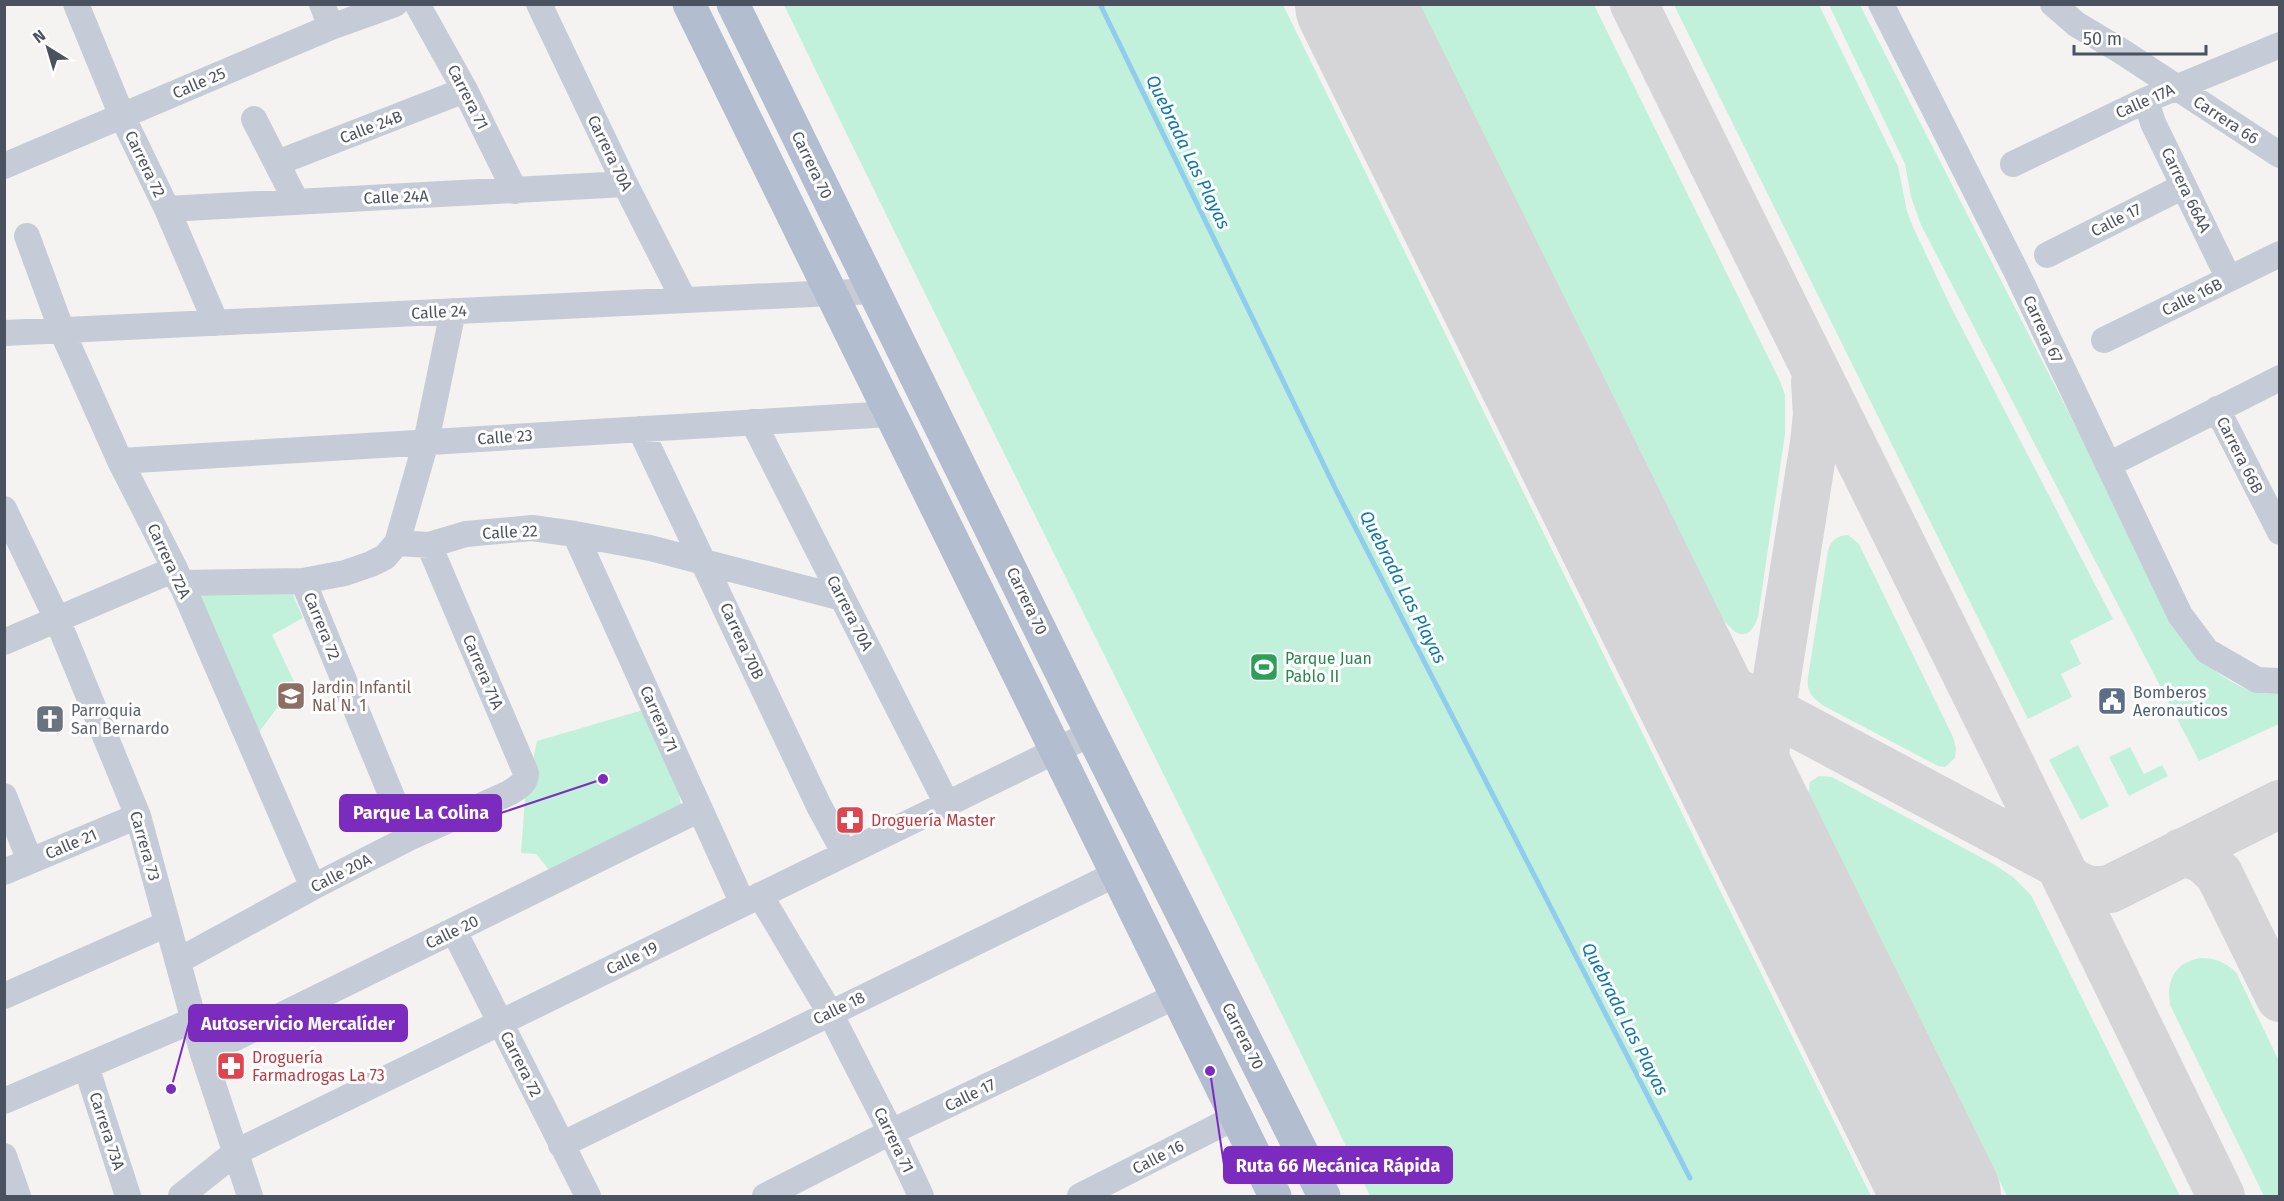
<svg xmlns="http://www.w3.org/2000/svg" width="2284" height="1201" font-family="'Fira Sans',sans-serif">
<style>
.green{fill:#c2f1db}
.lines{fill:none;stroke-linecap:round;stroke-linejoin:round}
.stream{stroke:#90cced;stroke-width:5}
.taxiway{stroke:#d5d4d7;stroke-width:48}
.runway{stroke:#d5d4d7;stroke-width:118}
.minor{stroke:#c6ccd7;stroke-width:26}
.major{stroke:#b3bdd0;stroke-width:33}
.labels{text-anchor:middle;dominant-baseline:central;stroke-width:6;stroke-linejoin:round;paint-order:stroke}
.street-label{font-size:16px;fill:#4a5260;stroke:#fff}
.leisure-label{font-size:16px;fill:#27864d;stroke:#fff;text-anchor:start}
.education-label{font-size:16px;fill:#785e54;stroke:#fff;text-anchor:start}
.service-label{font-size:16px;fill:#4e5e75;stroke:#fff;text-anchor:start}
.worship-label{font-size:16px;fill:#5b616d;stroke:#fff;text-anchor:start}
.health-label{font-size:16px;fill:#be3a42;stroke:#fff;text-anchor:start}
.water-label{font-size:18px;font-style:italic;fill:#0c77b1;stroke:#fff}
.leader{fill:none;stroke:#7b2cbf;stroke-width:2}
.callout-dot{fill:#7b2cbf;stroke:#fff;stroke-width:2}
.callout{fill:#7b2cbf;stroke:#7b2cbf;stroke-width:2}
.callout-label{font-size:18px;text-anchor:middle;font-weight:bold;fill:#fff}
</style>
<rect width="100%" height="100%" fill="#f5f3f2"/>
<path class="green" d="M 784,5 L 1283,5 L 1871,1196 L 1370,1196 C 1178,797 976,403 784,5 Z
M 1417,5 L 1594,5 L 1780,381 L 1785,395 L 1785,434 L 1758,617 C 1746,652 1727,626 1716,609 Z
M 1674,5 L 1819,5 L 1898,166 L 1907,211 L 1913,227 L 1952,309 L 2113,619 L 2070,641 L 2081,664 L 2061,674 L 2072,697 L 2028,719 Z
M 1829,5 L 1860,5 L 2179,628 C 2185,637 2190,647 2198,655 C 2217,675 2251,699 2279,693 L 2279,724 L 2199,761 L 1921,225 L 1911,197 L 1905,164 Z
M 1848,535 L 1859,544 L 1953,737 L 1956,748 L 1955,758 L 1945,767 L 1938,766 L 1824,706 C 1812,698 1806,691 1808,677 L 1828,550 C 1832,540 1836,536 1848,535 Z
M 290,588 L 303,618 L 272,635 L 299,692 L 283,700 L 254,739 L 188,593 Z
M 643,710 L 673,758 L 683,818 L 551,872 L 536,854 L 521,853 L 525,799 L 537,741 Z
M 2078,745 L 2109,806 L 2081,820 L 2049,760 Z
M 2130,747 L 2144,774 L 2162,765 L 2168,776 L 2129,796 L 2109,757 Z
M 1819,776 L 1832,777 L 1995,865 L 2013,877 L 2031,895 L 2180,1196 L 2007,1196 L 1808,795 L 1810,782 Z
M 2201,958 C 2216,958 2224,962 2236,972 L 2279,1061 L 2279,1196 L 2264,1196 L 2170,1005 C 2166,980 2175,962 2201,958 Z"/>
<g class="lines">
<path class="stream" d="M 1100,4 L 1337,492 L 1690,1178"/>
<path class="taxiway" d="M 1634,4 L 2011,765 L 2221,1196
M 1668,641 L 1684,660 L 1695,670 L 2057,863
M 1761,828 L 1758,809 L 1759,791 L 1814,443 L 1817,414 L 1815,382
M 2182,852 L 2203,859 L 2219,874 L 2280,998
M 2066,877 C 2080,889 2091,892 2110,889 L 2280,804"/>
<path class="runway" d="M 1354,4 L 1942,1196"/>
<path class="minor" d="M 76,4 L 122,116 L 167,209 L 216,323
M 322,4 L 331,27
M 417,4 L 465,90 L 515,191
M 539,4 L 625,184 L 684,300
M 1881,4 L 2016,271 L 2180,615 L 2207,651 L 2257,680 L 2280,681
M 2053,4 L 2076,24 L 2121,51 L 2280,155
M 2146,100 L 2153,123 L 2229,279
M 254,119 L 296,201
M 277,163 L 465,90
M 2013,164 L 2146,100 L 2280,45
M 4,166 L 331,27 L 395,4
M 167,209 L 625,184
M 27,236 L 62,331 L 120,461 L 175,569 L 313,887
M 2047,255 L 2184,186
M 4,333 L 874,291
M 2104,340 L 2280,254
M 2217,409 L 2280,532
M 753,422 L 947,804
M 640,429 L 819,806 L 845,854
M 120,461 L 890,414
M 2108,465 L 2280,378
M 4,509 L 57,619 L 138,816 L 203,1054 L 250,1196
M 575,534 L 743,904
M 397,543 L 426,442 L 453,311
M 303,581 L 409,838
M 180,583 L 303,581 L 345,573 L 371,564 L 385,557 L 397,543 L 429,545 L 466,534 L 532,528 L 575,534 L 650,548 L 842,598
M 4,642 L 175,569
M 4,796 L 30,861
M 4,872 L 138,816
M 760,895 L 830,1013 L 891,1132 L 921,1196
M 454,931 L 588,1196
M 178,961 L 313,887 L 409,838 L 509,793 C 518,787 526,784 526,773 L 429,545
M 4,996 L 167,924
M 203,1054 L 700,809
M 86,1066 L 128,1196
M 4,1101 L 194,1020
M 561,1145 L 1116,874
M 4,1156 L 18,1196
M 181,1196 L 236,1152 L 1092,733
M 765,1196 L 891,1132 L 1176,996
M 1080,1196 L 1236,1117"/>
<path class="major" d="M 689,4 L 1275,1196
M 733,4 L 1079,709 L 1324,1196"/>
</g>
<defs>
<g id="stadium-square" transform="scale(1.5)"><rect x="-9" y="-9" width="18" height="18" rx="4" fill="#2e9e5b" stroke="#fff"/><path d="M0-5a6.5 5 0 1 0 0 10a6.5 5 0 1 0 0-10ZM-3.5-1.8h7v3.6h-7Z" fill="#fff"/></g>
<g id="school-square" transform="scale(1.5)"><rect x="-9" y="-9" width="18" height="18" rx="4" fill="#8d6e63" stroke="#fff"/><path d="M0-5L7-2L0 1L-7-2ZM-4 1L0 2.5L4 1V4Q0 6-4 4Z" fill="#fff"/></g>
<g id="civic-square" transform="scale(1.5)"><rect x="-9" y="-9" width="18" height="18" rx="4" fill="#5c6f8a" stroke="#fff"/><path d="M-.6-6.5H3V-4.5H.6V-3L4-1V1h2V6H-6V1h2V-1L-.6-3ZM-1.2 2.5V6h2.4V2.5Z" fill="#fff"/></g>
<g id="church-square" transform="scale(1.5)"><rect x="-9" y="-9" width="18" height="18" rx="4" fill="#6b7280" stroke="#fff"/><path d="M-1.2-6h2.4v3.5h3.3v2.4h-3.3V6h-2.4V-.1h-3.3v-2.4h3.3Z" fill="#fff"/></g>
<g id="pharmacy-square" transform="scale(1.5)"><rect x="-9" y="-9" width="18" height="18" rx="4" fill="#e0444e" stroke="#fff"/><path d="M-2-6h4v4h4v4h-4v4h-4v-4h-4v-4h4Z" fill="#fff"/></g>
</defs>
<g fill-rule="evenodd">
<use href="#stadium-square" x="1264" y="667"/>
<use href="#school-square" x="291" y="696"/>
<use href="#civic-square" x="2112" y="701"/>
<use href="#church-square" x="50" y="719"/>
<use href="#pharmacy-square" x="850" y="820"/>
<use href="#pharmacy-square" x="231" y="1066"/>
</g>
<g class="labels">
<g class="street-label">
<text transform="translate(199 83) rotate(-23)">Calle 25</text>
<text transform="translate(468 97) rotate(63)">Carrera 71</text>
<text transform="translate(2145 101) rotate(-24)">Calle 17A</text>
<text transform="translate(2226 120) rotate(33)">Carrera 66</text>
<text transform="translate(371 127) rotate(-21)">Calle 24B</text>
<text transform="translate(610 153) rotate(64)">Carrera 70A</text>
<text transform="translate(145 164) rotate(64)">Carrera 72</text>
<text transform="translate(812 165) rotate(64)">Carrera 70</text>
<text transform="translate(2186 190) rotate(64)">Carrera 66AA</text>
<text transform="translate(396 197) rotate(-2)">Calle 24A</text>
<text transform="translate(2116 220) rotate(-27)">Calle 17</text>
<text transform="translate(2192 297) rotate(-26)">Calle 16B</text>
<text transform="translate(439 312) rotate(-3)">Calle 24</text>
<text transform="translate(2043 329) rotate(65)">Carrera 67</text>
<text transform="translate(505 437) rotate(-4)">Calle 23</text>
<text transform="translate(2240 455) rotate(63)">Carrera 66B</text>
<text transform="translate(510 532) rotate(-3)">Calle 22</text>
<text transform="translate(169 561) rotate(65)">Carrera 72A</text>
<text transform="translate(1027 601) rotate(64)">Carrera 70</text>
<text transform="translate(850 613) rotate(63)">Carrera 70A</text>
<text transform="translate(322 626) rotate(68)">Carrera 72</text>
<text transform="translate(742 641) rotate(65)">Carrera 70B</text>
<text transform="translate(483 672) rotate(67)">Carrera 71A</text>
<text transform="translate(659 719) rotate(66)">Carrera 71</text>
<text transform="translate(71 844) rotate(-23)">Calle 21</text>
<text transform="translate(145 846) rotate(74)">Carrera 73</text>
<text transform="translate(341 873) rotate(-27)">Calle 20A</text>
<text transform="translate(452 932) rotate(-26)">Calle 20</text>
<text transform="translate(632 958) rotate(-26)">Calle 19</text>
<text transform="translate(839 1008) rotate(-26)">Calle 18</text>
<text transform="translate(1243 1036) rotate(63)">Carrera 70</text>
<text transform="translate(521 1064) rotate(63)">Carrera 72</text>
<text transform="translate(970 1095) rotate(-26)">Calle 17</text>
<text transform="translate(107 1131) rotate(72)">Carrera 73A</text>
<text transform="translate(894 1140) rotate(64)">Carrera 71</text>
<text transform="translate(1158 1157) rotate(-27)">Calle 16</text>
</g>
<g class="leisure-label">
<text x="1285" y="658">Parque Juan<tspan x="1285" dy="18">Pablo II</tspan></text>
</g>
<g class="education-label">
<text x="312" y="687">Jardin Infantil<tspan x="312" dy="18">Nal N. 1</tspan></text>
</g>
<g class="service-label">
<text x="2133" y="692">Bomberos<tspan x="2133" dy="18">Aeronauticos</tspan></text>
</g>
<g class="worship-label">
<text x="71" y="710">Parroquia<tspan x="71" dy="18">San Bernardo</tspan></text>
</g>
<g class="health-label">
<text x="871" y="820">Droguería Master</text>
<text x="252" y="1057">Droguería<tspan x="252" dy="18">Farmadrogas La 73</tspan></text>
</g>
<g class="water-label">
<text transform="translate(1188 152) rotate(64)">Quebrada Las Playas</text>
<text transform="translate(1403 587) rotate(63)">Quebrada Las Playas</text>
<text transform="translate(1625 1019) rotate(63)">Quebrada Las Playas</text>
</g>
</g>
<path class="leader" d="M603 779L501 813M171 1089L189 1023M1210 1071L1224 1165"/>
<g class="callout-dot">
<circle cx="603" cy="779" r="6"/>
<circle cx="171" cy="1089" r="6"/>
<circle cx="1210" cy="1071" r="6"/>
</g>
<g class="callout">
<rect x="340" y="795" width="161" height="36" rx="6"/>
<rect x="189" y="1005" width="218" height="36" rx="6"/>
<rect x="1224" y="1147" width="228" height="36" rx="6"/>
</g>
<g class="callout-label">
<text x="421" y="819">Parque La Colina</text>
<text x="298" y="1030">Autoservicio Mercalíder</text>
<text x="1338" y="1172">Ruta 66 Mecánica Rápida</text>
</g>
<rect width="2284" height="1201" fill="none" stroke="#4a5260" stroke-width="12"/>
<g transform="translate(48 48) rotate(323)" stroke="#ffffff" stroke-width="4.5" paint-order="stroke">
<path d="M0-4.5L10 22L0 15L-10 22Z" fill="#4a5260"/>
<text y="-9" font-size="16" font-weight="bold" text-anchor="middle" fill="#4a5260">N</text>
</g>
<path d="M2074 45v9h132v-9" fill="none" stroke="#4a5260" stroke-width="3"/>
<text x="2083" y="45" font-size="18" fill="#4a5260" stroke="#ffffff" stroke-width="4.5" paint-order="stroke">50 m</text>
</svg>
